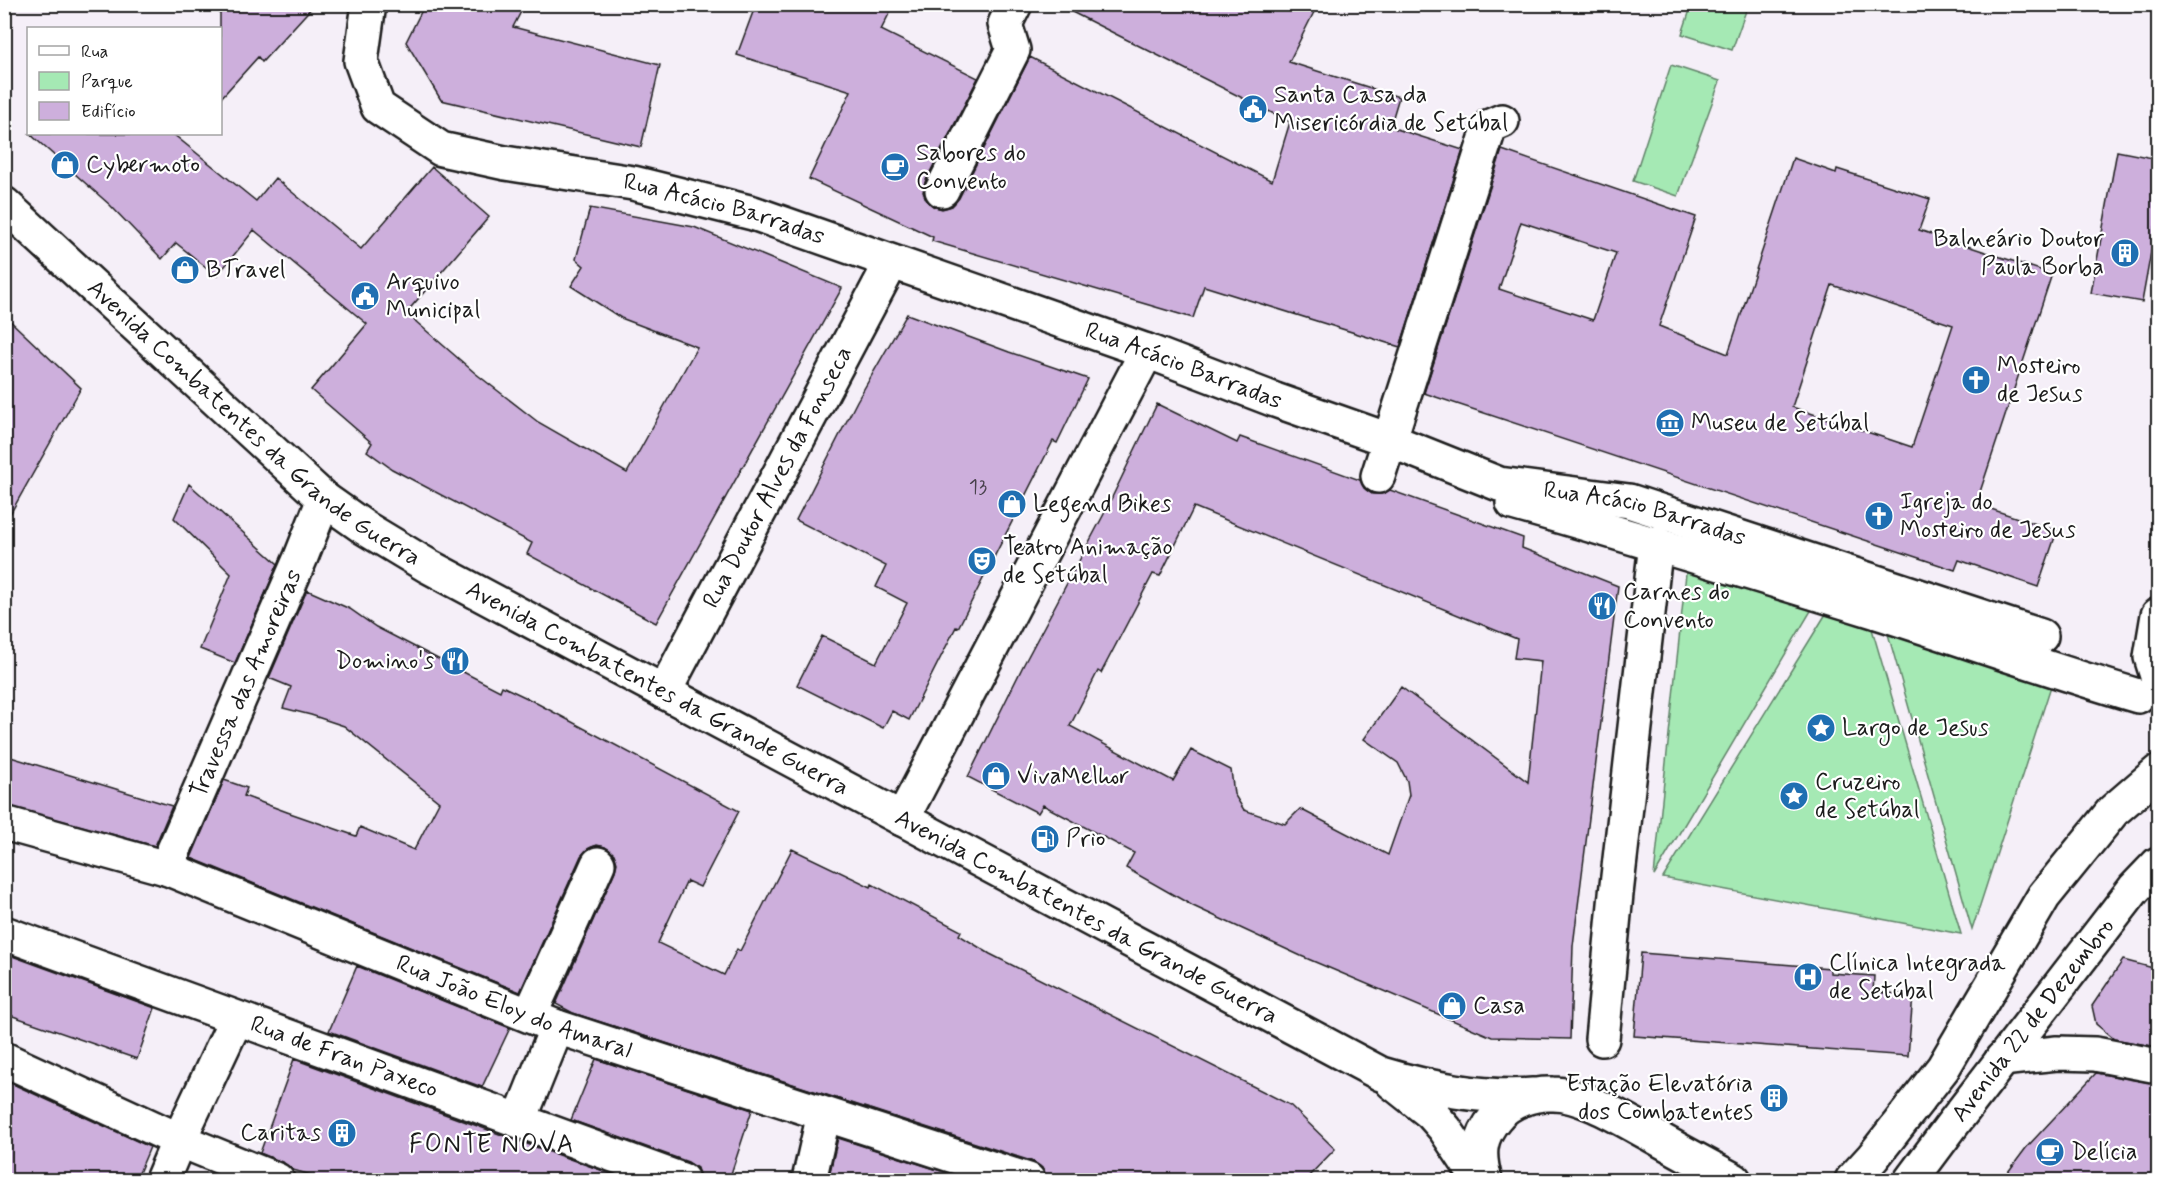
<svg xmlns="http://www.w3.org/2000/svg" width="2163" height="1185" font-family="Mynerve,sans-serif">
<style>
.green{fill:#a5e9b4;stroke:#608268;stroke-width:1.5}
.building{fill:#cdafdc;stroke:#1c1c1c;stroke-width:1.5;fill-rule:evenodd}
.lines{fill:none;stroke-linecap:round;stroke-linejoin:round}
.minor-casing{stroke:#1c1c1c;stroke-width:38}
.major-casing{stroke:#1c1c1c;stroke-width:38}
.minor{stroke:#fff;stroke-width:33}
.major{stroke:#fff;stroke-width:33}
.labels{text-anchor:middle;dominant-baseline:central;stroke-width:4.5;stroke-linejoin:round;paint-order:stroke}
.number-label{font-size:21px;fill:#48414c}
.poi-label{font-size:24px;fill:#1c1c1c;stroke:#fff;text-anchor:start}
.street-label{font-size:24px;fill:#1c1c1c;stroke:#fff}
.neighbourhood-label{font-size:26px;letter-spacing:1.5px;fill:#1c1c1c;stroke:#fff}
</style>
<rect width="100%" height="100%" fill="#f5eff8"/>
<filter id="ink" filterUnits="userSpaceOnUse"><feTurbulence type="fractalNoise" baseFrequency=".0167" numOctaves="2"/><feDisplacementMap in="SourceGraphic" scale="12" xChannelSelector="R" yChannelSelector="G"/><feConvolveMatrix kernelMatrix="1 2 1 2 8 2 1 2 1" color-interpolation-filters="sRGB"/></filter>
<g filter="url(#ink)">
<path class="green" d="M 1692,4 L 1748,5 L 1732,50 L 1682,34 Z
M 1671,65 L 1720,81 L 1678,196 L 1633,181 Z
M 1687,564 L 1815,604 L 1654,876 Z
M 1829,609 L 1870,622 L 1961,934 L 1663,878 Z
M 1886,627 L 2053,680 L 1972,930 Z"/>
<path class="building" d="M 220,4 L 315,4 L 262,62 L 258,57 L 220,99 Z
M 425,4 L 525,4 L 513,27 L 660,65 L 641,147 L 441,100 L 406,42 Z
M 756,4 L 894,4 L 881,30 L 978,78 L 925,182 L 923,192 L 927,201 L 933,206 L 942,209 L 952,206 L 959,198 L 1030,57 L 1272,181 L 1290,122 L 1056,4 L 1318,4 L 1289,62 L 1399,97 L 1390,127 L 1463,150 L 1400,347 L 1204,286 L 1193,318 L 932,241 L 933,237 L 809,179 L 851,91 L 737,55 Z
M 30,134 L 173,134 L 256,201 L 275,178 L 361,249 L 432,167 L 489,217 L 406,313 L 475,373 L 538,422 L 627,473 L 697,347 L 621,318 L 571,286 L 584,266 L 576,259 L 590,208 L 694,227 L 842,288 L 656,623 L 527,554 L 532,543 L 392,469 L 367,451 L 372,443 L 311,390 L 367,324 L 254,230 L 217,276 L 176,243 L 162,259 L 110,205 Z
M 1502,150 L 1696,217 L 1659,326 L 1728,354 L 1793,158 L 1836,173 L 1837,169 L 1930,199 L 1919,230 L 2052,274 L 1976,504 L 2057,531 L 2038,587 L 1959,560 L 1955,570 L 1424,393 ZM 1521,222 L 1616,253 L 1593,320 L 1499,289 ZM 1832,285 L 1953,325 L 1912,447 L 1792,407 Z
M 2117,151 L 2158,159 L 2158,213 L 2142,302 L 2091,293 Z
M 907,314 L 1009,352 L 1088,379 L 1057,443 L 1053,441 L 958,628 L 956,627 L 909,720 L 892,711 L 883,728 L 797,685 L 822,636 L 876,663 L 907,603 L 876,587 L 886,566 L 796,520 L 857,401 Z
M 4,315 L 81,388 L 4,525 Z
M 1157,404 L 1237,443 L 1240,437 L 1360,480 L 1364,488 L 1372,494 L 1381,494 L 1390,490 L 1523,538 L 1522,548 L 1618,586 L 1573,946 L 1570,1039 L 1492,1037 L 1301,956 L 1193,906 L 1126,868 L 1134,853 L 1043,805 L 1038,813 L 968,777 L 1024,664 L 1104,514 ZM 1194,507 L 1517,639 L 1514,658 L 1541,661 L 1528,782 L 1401,687 L 1364,739 L 1398,763 L 1407,781 L 1409,795 L 1388,855 L 1300,809 L 1285,824 L 1244,810 L 1234,794 L 1231,770 L 1191,750 L 1173,781 L 1070,726 L 1098,671 L 1101,673 L 1153,574 L 1160,576 Z
M 189,484 L 278,564 L 235,663 L 200,649 L 231,574 L 174,518 Z
M 307,590 L 350,609 L 376,627 L 500,691 L 502,686 L 527,698 L 739,811 L 700,887 L 687,881 L 658,943 L 724,975 L 737,949 L 740,951 L 792,849 L 871,887 L 872,884 L 961,931 L 959,935 L 990,954 L 1290,1105 L 1335,1149 L 1305,1180 L 1046,1180 L 1042,1168 L 1034,1162 L 573,1013 L 556,1004 L 615,871 L 617,863 L 614,854 L 605,847 L 597,845 L 588,849 L 581,856 L 520,992 L 191,858 L 224,780 L 247,788 L 244,796 L 287,812 L 356,836 L 360,827 L 414,850 L 439,802 L 344,726 L 311,715 L 283,708 L 291,687 L 269,678 Z
M 4,755 L 172,806 L 155,846 L 4,805 Z
M 4,953 L 155,1008 L 137,1059 L 4,1013 Z
M 1641,953 L 1830,968 L 1830,973 L 1874,976 L 1873,992 L 1913,995 L 1908,1056 L 1634,1036 Z
M 2123,960 L 2157,969 L 2151,992 L 2158,994 L 2158,1047 L 2114,1039 L 2096,1024 L 2092,1006 Z
M 357,966 L 510,1028 L 482,1087 L 329,1031 Z
M 294,1059 L 513,1139 L 629,1180 L 329,1180 L 293,1170 L 284,1163 L 260,1153 Z
M 596,1059 L 752,1110 L 729,1180 L 700,1180 L 697,1168 L 688,1162 L 571,1120 Z
M 2096,1073 L 2158,1084 L 2158,1180 L 2002,1180 L 2026,1148 Z
M 4,1080 L 150,1147 L 136,1180 L 4,1180 Z
M 838,1138 L 969,1180 L 828,1180 Z"/>
<g class="lines">
<g class="minor-casing">
<g id="minor">
<path id="s1" d="M 369,4 L 361,61 L 378,107 L 441,149 L 505,163 L 633,183 L 753,213 L 1147,351 L 1275,400 L 1389,440 L 1499,484 L 1629,501 L 2041,636"/>
<path d="M 942,190 L 1013,50 L 1005,24 L 1015,4"/>
<path d="M 1378,476 L 1490,126 L 1502,121"/>
<path d="M 1513,503 C 1634,537 1754,574 1874,611 C 1962,639 2050,670 2138,696"/>
<path d="M 2158,615 L 2151,657 L 2158,679"/>
<path id="s2" d="M 664,692 L 891,263"/>
<path d="M 902,819 L 1147,351"/>
<path id="s3" d="M 4,823 L 166,868 L 557,1027 L 1028,1180"/>
<path id="s4" d="M 166,868 L 301,557 L 324,499"/>
<path id="s5" d="M 4,933 L 682,1180"/>
<path d="M 530,1015 L 598,864"/>
<path d="M 1602,1039 L 1616,894 L 1656,543"/>
<path d="M 4,1059 L 179,1140 L 236,1019"/>
<path d="M 519,1121 L 557,1027"/>
<path d="M 162,1180 L 179,1140 L 277,1180"/>
<path d="M 809,1180 L 824,1114"/>
</g>
</g>
<g class="major-casing">
<g id="major">
<path id="s6" d="M 4,204 L 324,499 L 365,528 L 428,566 L 1381,1074 C 1427,1088 1485,1099 1533,1095"/>
<path d="M 2002,1059 L 2057,1053 L 2095,1054 L 2158,1066"/>
<path d="M 1392,1082 L 1431,1113 L 1445,1129 L 1479,1180"/>
<path d="M 1485,1180 C 1478,1155 1478,1138 1496,1117 C 1509,1101 1533,1093 1553,1094 C 1583,1094 1624,1120 1650,1134 C 1678,1150 1706,1165 1734,1180"/>
<path d="M 1852,1180 L 1873,1157 L 1943,1068 L 2044,896 L 2113,811 L 2158,772"/>
<path id="s7" d="M 1911,1180 L 1952,1125 L 2134,889 L 2158,864"/>
</g>
</g>
<use href="#minor" class="minor"/>
<use href="#major" class="major"/>
</g>
</g>
<defs>
<g id="civic-disc" transform="scale(1.5)"><circle r="9.5" fill="#1f6fb2" stroke="#fff"/><path d="M-.6-6.5H3V-4.5H.6V-3L4-1V1h2V6H-6V1h2V-1L-.6-3ZM-1.2 2.5V6h2.4V2.5Z" fill="#fff"/></g>
<g id="shop-disc" transform="scale(1.5)"><circle r="9.5" fill="#1f6fb2" stroke="#fff"/><path d="M-5-2.5h2.3a2.7 3.5 0 0 1 5.4 0H5L5.5 6h-11ZM-1.5-2.5h3a1.5 2.3 0 0 0-3 0Z" fill="#fff"/></g>
<g id="cafe-disc" transform="scale(1.5)"><circle r="9.5" fill="#1f6fb2" stroke="#fff"/><path d="M-5.5-4.5H6V0H3Q3 3.5 0 3.5H-2.5Q-5.5 3.5-5.5 0ZM3-3.2v2h1.7v-2ZM-6 4.5H4V6H-6Z" fill="#fff"/></g>
<g id="building-disc" transform="scale(1.5)"><circle r="9.5" fill="#1f6fb2" stroke="#fff"/><path d="M-4-6H4V6H1V3H-1V6H-4ZM-2.5-4.3h1.7v1.8h-1.7ZM.8-4.3h1.7v1.8H.8ZM-2.5-1h1.7V.8h-1.7ZM.8-1h1.7V.8H.8Z" fill="#fff"/></g>
<g id="church-disc" transform="scale(1.5)"><circle r="9.5" fill="#1f6fb2" stroke="#fff"/><path d="M-1.2-6h2.4v3.5h3.3v2.4h-3.3V6h-2.4V-.1h-3.3v-2.4h3.3Z" fill="#fff"/></g>
<g id="museum-disc" transform="scale(1.5)"><circle r="9.5" fill="#1f6fb2" stroke="#fff"/><path d="M0-6L6-3V-2H-6V-3ZM-5-1h2V3h-2ZM-1-1h2V3h-2ZM3-1h2V3H3ZM-6 4H6V6H-6Z" fill="#fff"/></g>
<g id="theatre-disc" transform="scale(1.5)"><circle r="9.5" fill="#1f6fb2" stroke="#fff"/><path d="M-5-5.5Q0-4 5-5.5V0Q5 5 0 6Q-5 5-5 0ZM-3.3-2.5H-1v1.5H-3.3ZM1-2.5H3.3v1.5H1ZM-2.8 1Q0 5.5 2.8 1Z" fill="#fff"/></g>
<g id="restaurant-disc" transform="scale(1.5)"><circle r="9.5" fill="#1f6fb2" stroke="#fff"/><path d="M-5-6h1v4h1v-4h1v4h1v-4h1v5L-1.5 .5V6h-2V.5L-5-1ZM5-6V6H3V1.5H1.5Q1.5-4 5-6Z" fill="#fff"/></g>
<g id="sight-disc" transform="scale(1.5)"><circle r="9.5" fill="#1f6fb2" stroke="#fff"/><path d="M0-6L1.8-2.2L6-1.7L2.9 1.2L3.7 5.4L0 3.3L-3.7 5.4L-2.9 1.2L-6-1.7L-1.8-2.2Z" fill="#fff"/></g>
<g id="fuel-disc" transform="scale(1.5)"><circle r="9.5" fill="#1f6fb2" stroke="#fff"/><path d="M-5.5-6h7V0h2V4h1.3V-2.5L3-4.5l.8-.8L6-3V5H2.5V1h-1V6h-7ZM-4.2-4.7v3.2H.2V-4.7Z" fill="#fff"/></g>
<g id="hospital-disc" transform="scale(1.5)"><circle r="9.5" fill="#1f6fb2" stroke="#fff"/><path d="M-5-5h3v3.5h4V-5h3V5h-3V1.5h-4V5h-3Z" fill="#fff"/></g>
</defs>
<g fill-rule="evenodd">
<use href="#civic-disc" x="1253" y="109"/>
<use href="#shop-disc" x="65" y="165"/>
<use href="#cafe-disc" x="895" y="167"/>
<use href="#building-disc" x="2125" y="253"/>
<use href="#shop-disc" x="185" y="270"/>
<use href="#civic-disc" x="365" y="296"/>
<use href="#church-disc" x="1976" y="380"/>
<use href="#museum-disc" x="1670" y="423"/>
<use href="#shop-disc" x="1012" y="504"/>
<use href="#church-disc" x="1879" y="516"/>
<use href="#theatre-disc" x="982" y="561"/>
<use href="#restaurant-disc" x="1602" y="606"/>
<use href="#restaurant-disc" x="455" y="661"/>
<use href="#sight-disc" x="1821" y="728"/>
<use href="#shop-disc" x="996" y="776"/>
<use href="#sight-disc" x="1794" y="796"/>
<use href="#fuel-disc" x="1045" y="839"/>
<use href="#hospital-disc" x="1808" y="977"/>
<use href="#shop-disc" x="1452" y="1006"/>
<use href="#building-disc" x="1774" y="1098"/>
<use href="#building-disc" x="342" y="1133"/>
<use href="#cafe-disc" x="2050" y="1152"/>
</g>
<g class="labels">
<g class="number-label">
<text x="978" y="487">13</text>
</g>
<g class="poi-label">
<text x="1274" y="95">Santa Casa da<tspan x="1274" dy="28">Misericórdia de Setúbal</tspan></text>
<text x="916" y="153">Sabores do<tspan x="916" dy="28">Convento</tspan></text>
<text x="86" y="165">Cybermoto</text>
<text x="2104" y="239" text-anchor="end">Balneário Doutor<tspan x="2104" dy="28">Paula Borba</tspan></text>
<text x="206" y="270">BTravel</text>
<text x="386" y="282">Arquivo<tspan x="386" dy="28">Municipal</tspan></text>
<text x="1997" y="366">Mosteiro<tspan x="1997" dy="28">de Jesus</tspan></text>
<text x="1691" y="423">Museu de Setúbal</text>
<text x="1900" y="502">Igreja do<tspan x="1900" dy="28">Mosteiro de Jesus</tspan></text>
<text x="1033" y="504">Legend Bikes</text>
<text x="1003" y="547">Teatro Animação<tspan x="1003" dy="28">de Setúbal</tspan></text>
<text x="1623" y="592">Carnes do<tspan x="1623" dy="28">Convento</tspan></text>
<text x="434" y="661" text-anchor="end">Domino's</text>
<text x="1842" y="728">Largo de Jesus</text>
<text x="1017" y="776">VivaMelhor</text>
<text x="1815" y="782">Cruzeiro<tspan x="1815" dy="28">de Setúbal</tspan></text>
<text x="1066" y="839">Prio</text>
<text x="1829" y="963">Clínica Integrada<tspan x="1829" dy="28">de Setúbal</tspan></text>
<text x="1473" y="1006">Casa</text>
<text x="1753" y="1084" text-anchor="end">Estação Elevatória<tspan x="1753" dy="28">dos Combatentes</tspan></text>
<text x="321" y="1133" text-anchor="end">Caritas</text>
<text x="2071" y="1152">Delícia</text>
</g>
<g class="street-label">
<text stroke="none"><textPath href="#s1" startOffset="472">Rua Acácio Barradas</textPath></text>
<text stroke="none"><textPath href="#s1" startOffset="958">Rua Acácio Barradas</textPath></text>
<text stroke="none"><textPath href="#s6" startOffset="333">Avenida Combatentes da Grande Guerra</textPath></text>
<text stroke="none"><textPath href="#s2" startOffset="243">Rua Doutor Alves da Fonseca</textPath></text>
<text stroke="none"><textPath href="#s1" startOffset="1444">Rua Acácio Barradas</textPath></text>
<text stroke="none"><textPath href="#s4" startOffset="201">Travessa das Amoreiras</textPath></text>
<text stroke="none"><textPath href="#s6" startOffset="819">Avenida Combatentes da Grande Guerra</textPath></text>
<text stroke="none"><textPath href="#s6" startOffset="1305">Avenida Combatentes da Grande Guerra</textPath></text>
<text stroke="none"><textPath href="#s3" startOffset="543">Rua João Eloy do Amaral</textPath></text>
<text stroke="none"><textPath href="#s7" startOffset="201">Avenida 22 de Dezembro</textPath></text>
<text stroke="none"><textPath href="#s5" startOffset="362">Rua de Fran Paxeco</textPath></text>
</g>
<g class="neighbourhood-label">
<text x="492" y="1145">FONTE NOVA</text>
</g>
</g>
<rect width="2163" height="1185" fill="none" stroke="#fff" stroke-width="24"/>
<rect x="12" y="12" width="2139" height="1161" fill="none" stroke="#1c1c1c" stroke-width="2" filter="url(#ink)"/>
<rect x="27" y="27" width="195" height="108" fill="#ffffff" stroke="#a4a4a4" stroke-width="1.5"/>
<rect x="39" y="46" width="30" height="9" fill="#ffffff" stroke="#a4a4a4" stroke-width="1.5"/>
<text x="81" y="57" font-size="18" fill="#1c1c1c">Rua</text>
<rect x="39" y="72" width="30" height="18" fill="#a5e9b4" stroke="#a4a4a4" stroke-width="1.5"/>
<text x="81" y="87" font-size="18" fill="#1c1c1c">Parque</text>
<rect x="39" y="102" width="30" height="18" fill="#cdafdc" stroke="#a4a4a4" stroke-width="1.5"/>
<text x="81" y="117" font-size="18" fill="#1c1c1c">Edifício</text>
</svg>
